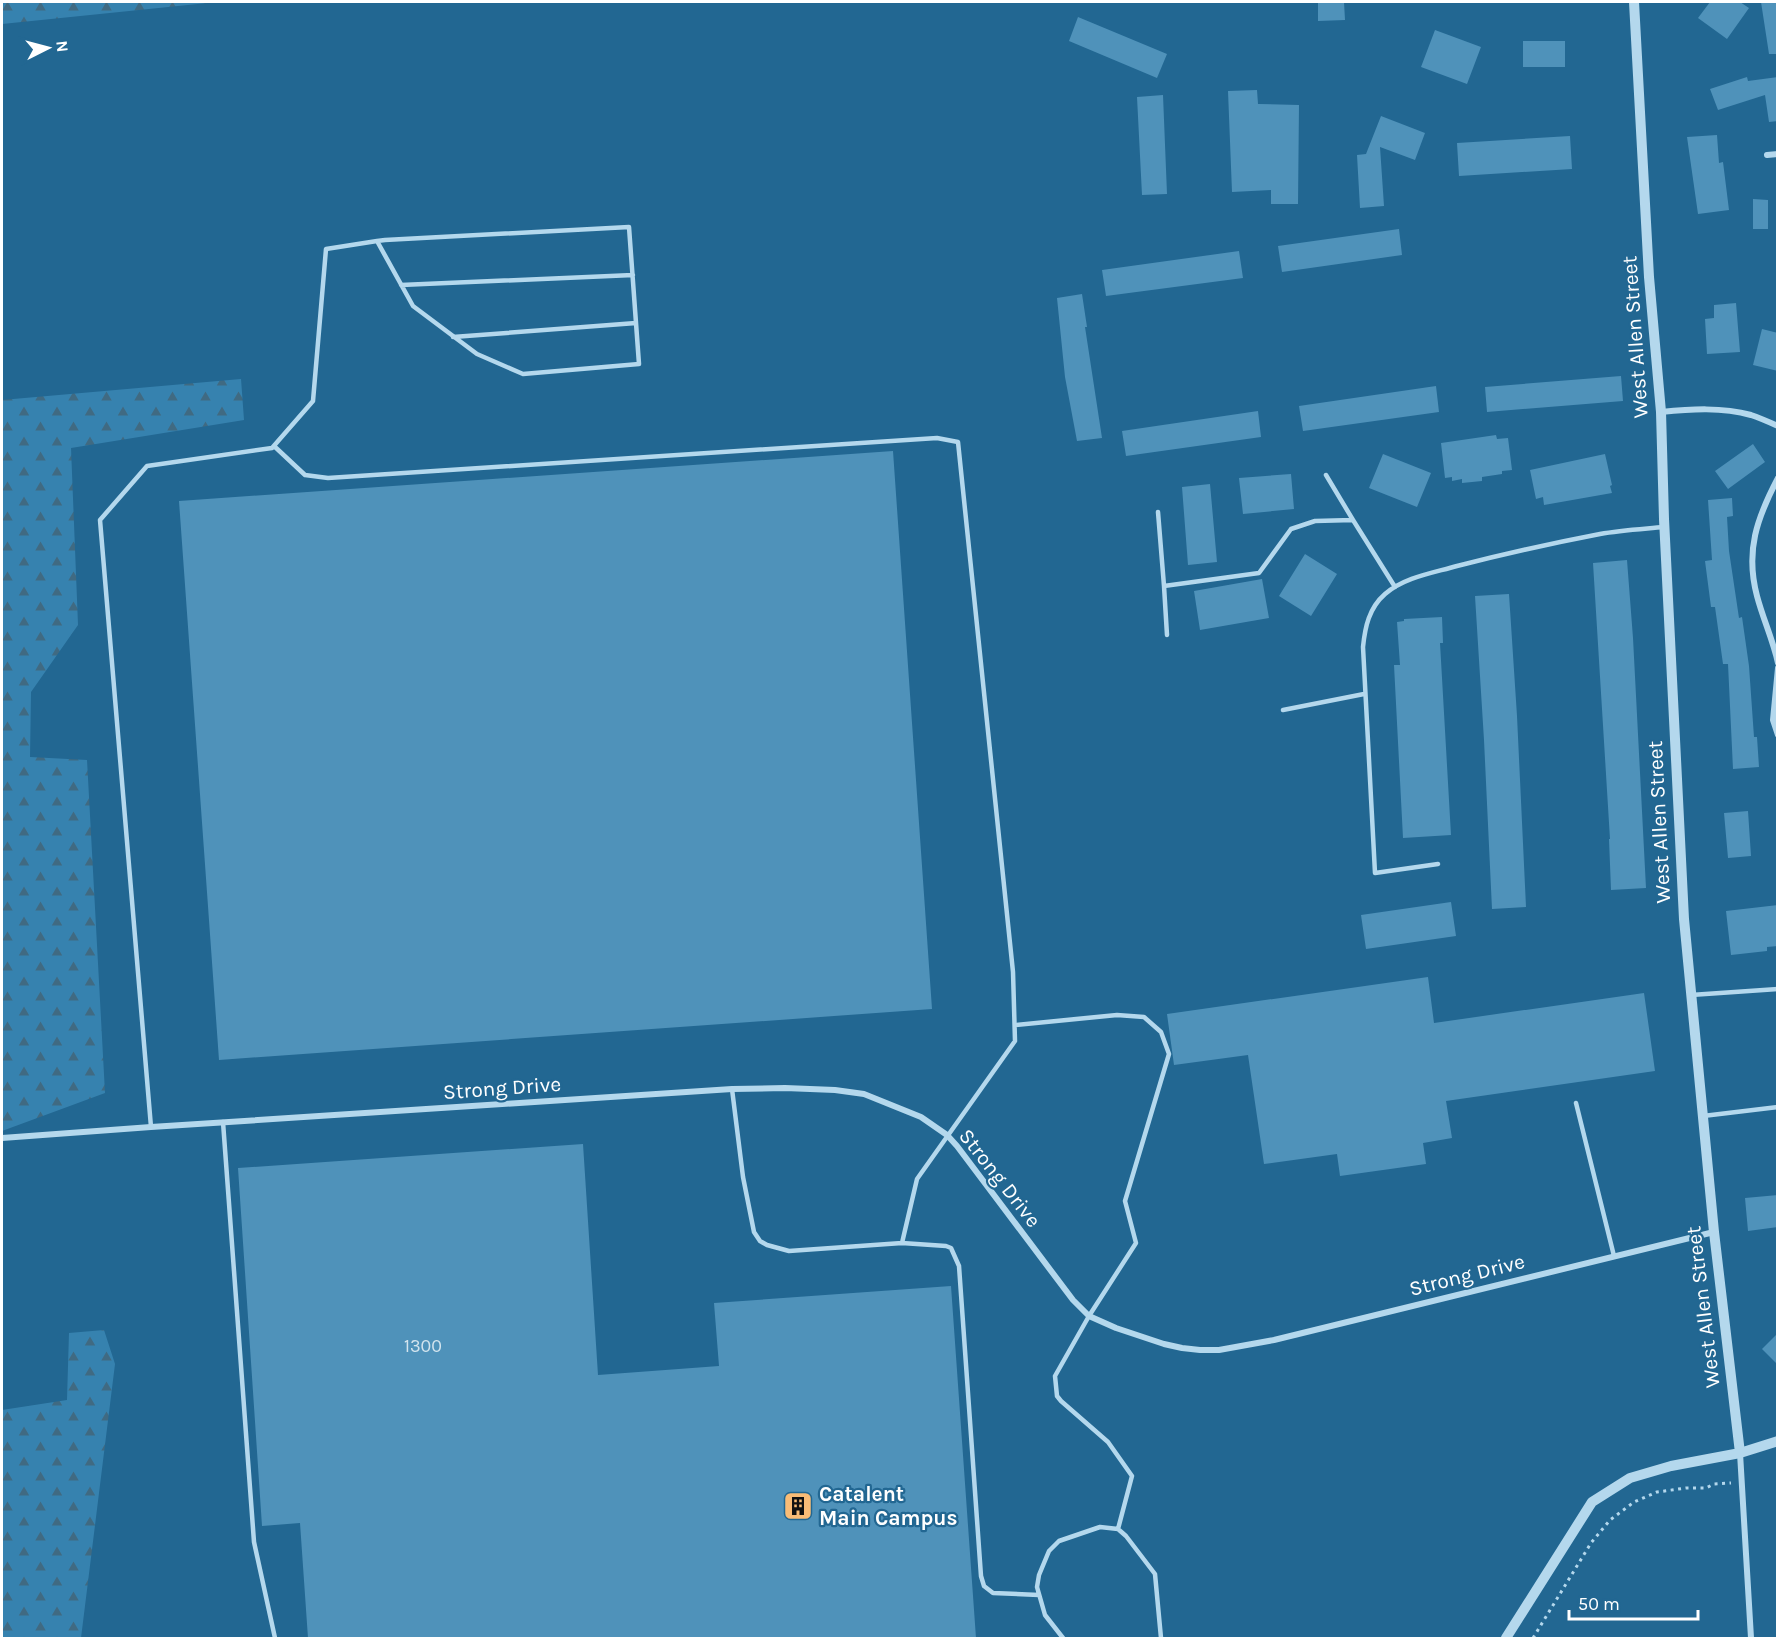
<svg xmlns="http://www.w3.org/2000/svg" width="1779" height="1640" font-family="Karla,sans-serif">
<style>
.forest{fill:url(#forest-firs)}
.building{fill:#4f92ba}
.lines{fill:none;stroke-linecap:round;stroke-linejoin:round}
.path{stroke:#b4d8ed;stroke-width:3;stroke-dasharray:3 4.5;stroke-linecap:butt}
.service{stroke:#b4d8ed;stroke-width:4.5}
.minor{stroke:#b4d8ed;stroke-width:6}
.tertiary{stroke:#b4d8ed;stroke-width:10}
.labels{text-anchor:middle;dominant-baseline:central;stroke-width:4.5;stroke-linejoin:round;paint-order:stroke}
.number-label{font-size:18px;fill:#d3e4ee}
.street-label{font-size:21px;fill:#fff;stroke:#226792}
.poi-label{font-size:21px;font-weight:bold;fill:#fff;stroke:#226792;text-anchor:start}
</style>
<defs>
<pattern id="forest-firs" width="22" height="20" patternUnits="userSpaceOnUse" patternTransform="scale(1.5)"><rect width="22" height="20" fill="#3682af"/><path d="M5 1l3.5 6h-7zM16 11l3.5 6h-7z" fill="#406a82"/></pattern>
</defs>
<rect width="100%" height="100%" fill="#226792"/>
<path class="forest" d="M 2,2 L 217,2 L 2,24 Z
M 241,379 L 244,420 L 71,448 L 78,625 L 31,692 L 30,757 L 87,760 L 105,1093 L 2,1131 L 2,400 Z
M 104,1330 L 115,1364 L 81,1638 L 2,1638 L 2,1410 L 67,1400 L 69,1333 Z"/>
<path class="building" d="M 1318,2 L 1344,2 L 1345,20 L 1318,21 Z
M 1710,2 L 1740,2 L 1749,8 L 1727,39 L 1698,18 Z
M 1761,2 L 1778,2 L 1778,54 L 1769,54 Z
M 1078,17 L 1167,54 L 1157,78 L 1069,41 Z
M 1435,30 L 1481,47 L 1467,84 L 1421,67 Z
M 1523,41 L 1565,41 L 1565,67 L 1523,67 Z
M 1747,77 L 1748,81 L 1778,77 L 1778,121 L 1769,122 L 1765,95 L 1718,110 L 1710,89 Z
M 1257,90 L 1258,104 L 1299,105 L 1298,204 L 1271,204 L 1271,190 L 1232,192 L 1228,91 Z
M 1163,95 L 1167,194 L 1142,195 L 1137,97 Z
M 1381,116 L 1425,133 L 1415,160 L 1380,147 L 1384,206 L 1360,208 L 1357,155 L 1366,154 Z
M 1717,135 L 1719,163 L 1723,162 L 1729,210 L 1698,214 L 1687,137 Z
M 1570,136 L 1572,169 L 1459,176 L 1457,143 Z
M 1753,199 L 1768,200 L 1768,229 L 1753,229 Z
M 1399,229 L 1402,255 L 1282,272 L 1278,246 Z
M 1239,251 L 1243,278 L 1106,296 L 1102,270 Z
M 1082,294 L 1087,327 L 1085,327 L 1102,438 L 1077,441 L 1065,377 L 1057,298 Z
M 1736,303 L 1740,352 L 1707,354 L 1705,319 L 1714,318 L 1714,305 Z
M 1762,329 L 1778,333 L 1778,371 L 1753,365 Z
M 1621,376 L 1623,401 L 1487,412 L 1485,387 Z
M 1436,386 L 1439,412 L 1303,431 L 1299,406 Z
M 1258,411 L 1261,437 L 1126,456 L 1122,431 Z
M 1496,435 L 1497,439 L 1508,438 L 1512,470 L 1502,471 L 1502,474 L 1482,477 L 1482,481 L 1462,483 L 1462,479 L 1452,481 L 1452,477 L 1445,478 L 1441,443 Z
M 1753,444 L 1765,462 L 1728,489 L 1715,471 Z
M 893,451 L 932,1009 L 219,1060 L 179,501 Z
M 1383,454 L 1431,473 L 1417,507 L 1369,488 Z
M 1605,454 L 1612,485 L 1610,486 L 1612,493 L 1544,505 L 1543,497 L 1536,499 L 1530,470 Z
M 1291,474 L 1294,509 L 1243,514 L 1239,478 Z
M 1210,484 L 1217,562 L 1188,565 L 1182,487 Z
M 1732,498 L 1733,516 L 1727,517 L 1729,551 L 1739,618 L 1742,617 L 1749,666 L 1754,737 L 1757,737 L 1759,767 L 1733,769 L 1728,664 L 1723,664 L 1715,607 L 1711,607 L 1705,561 L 1712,560 L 1708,500 Z
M 1305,554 L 1337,574 L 1311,616 L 1279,596 Z
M 1627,560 L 1633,638 L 1646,888 L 1611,890 L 1609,839 L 1610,839 L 1593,563 Z
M 1262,579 L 1269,618 L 1200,630 L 1194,591 Z
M 1509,594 L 1517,716 L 1526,907 L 1492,909 L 1484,740 L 1475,596 Z
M 1442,617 L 1443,643 L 1440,643 L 1451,835 L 1403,838 L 1394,665 L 1400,665 L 1397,622 L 1404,621 L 1404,619 Z
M 1748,811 L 1751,856 L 1728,858 L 1724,813 Z
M 1451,902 L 1456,936 L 1366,949 L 1361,915 Z
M 1778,905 L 1778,946 L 1767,947 L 1767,951 L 1731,955 L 1726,911 Z
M 1428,977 L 1434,1023 L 1644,993 L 1655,1071 L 1446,1101 L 1452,1138 L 1423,1143 L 1426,1164 L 1340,1176 L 1337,1154 L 1264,1164 L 1248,1055 L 1174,1065 L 1167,1014 Z
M 583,1144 L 598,1375 L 719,1366 L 714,1303 L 951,1286 L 976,1638 L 308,1638 L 300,1523 L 262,1526 L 238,1168 Z
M 1778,1195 L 1778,1227 L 1748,1231 L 1745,1198 Z
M 1778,1333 L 1778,1365 L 1762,1349 Z"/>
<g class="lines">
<path class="path" d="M 1533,1638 L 1591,1543 L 1610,1520 L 1634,1502 L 1657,1492 L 1686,1488 L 1706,1488 L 1714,1484 L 1731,1483"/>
<path class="service" d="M 401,285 L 633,275
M 453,337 L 636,323
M 274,446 L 305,475 L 328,478 L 937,438 L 958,442 L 1013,972 L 1015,1041 L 917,1179 L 902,1243 L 789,1251 L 767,1245 L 760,1241 L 754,1232 L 743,1177 L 732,1089
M 1326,475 L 1353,520
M 1158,512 L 1164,586
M 1167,635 L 1164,586 L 1259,573 L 1291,529 L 1315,521 L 1353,520 L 1395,587
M 1283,710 L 1364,694
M 1438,864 L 1375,873 L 1363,647 C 1365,627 1369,608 1385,594 C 1405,577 1433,573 1457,566 C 1504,554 1553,543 1600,534 C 1621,530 1643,529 1664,527
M 1691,995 L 1778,989
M 1015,1025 L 1117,1015 L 1144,1017 L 1161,1032 L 1169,1054 L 1125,1201 L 1136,1243 L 1089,1316 L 1055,1376 L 1057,1396 L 1061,1401 L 1108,1442 L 1132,1476 L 1118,1529 L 1126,1536 L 1155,1574 L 1161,1638
M 1576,1103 L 1614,1256
M 1703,1116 L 1778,1107
M 223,1122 L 254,1542 L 275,1638
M 151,1127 L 100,520 L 147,466 L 272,448 L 313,401 L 326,249 L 377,241 L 385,240 L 629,227 L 639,364 L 523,374 L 477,354 L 413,306 L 377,241
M 902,1243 L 946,1246 L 951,1248 L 959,1266 L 981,1576 L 984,1586 L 993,1593 L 1039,1595
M 1063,1638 L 1045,1615 L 1037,1587 L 1039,1575 L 1049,1551 L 1059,1541 L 1100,1527 L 1118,1529"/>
<path class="minor" d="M 1767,155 L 1778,154
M 1661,412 C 1691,409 1722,407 1751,415 C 1760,418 1769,422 1778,426
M 1778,478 C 1757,518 1745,551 1757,596 C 1763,619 1773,640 1778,663
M 1778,668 L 1773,720 L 1778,735
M 2,1138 L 151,1127 L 732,1089 L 785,1088 L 835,1090 L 864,1094 L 921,1117 L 947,1135 L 957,1146 L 1073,1300 L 1089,1316 L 1116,1328 L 1164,1344 L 1182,1348 L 1200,1350 L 1219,1350 L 1274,1340 L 1714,1232
M 1740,1453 L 1751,1638"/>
<path class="tertiary" d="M 1634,2 L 1649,277 L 1661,412 L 1664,519 L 1684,919 L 1714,1232 L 1740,1453
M 1506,1638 L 1592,1502 L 1630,1478 L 1671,1466 L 1740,1453 L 1778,1441"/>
</g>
<defs>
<g id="building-square" transform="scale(1.5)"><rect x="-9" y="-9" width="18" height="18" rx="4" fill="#f9bc76" stroke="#226792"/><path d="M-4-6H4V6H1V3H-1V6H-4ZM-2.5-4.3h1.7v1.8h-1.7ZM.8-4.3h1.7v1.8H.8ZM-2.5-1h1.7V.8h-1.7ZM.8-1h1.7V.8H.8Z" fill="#111"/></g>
</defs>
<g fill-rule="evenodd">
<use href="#building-square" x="798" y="1506"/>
</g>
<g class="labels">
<g class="number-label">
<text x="423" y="1346">1300</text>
</g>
<g class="street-label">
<text transform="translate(1635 337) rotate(-94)">West Allen Street</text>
<text transform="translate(1659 822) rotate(-93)">West Allen Street</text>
<text transform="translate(502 1088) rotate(-4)">Strong Drive</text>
<text transform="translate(1000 1178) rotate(52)">Strong Drive</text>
<text transform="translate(1467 1275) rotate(-14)">Strong Drive</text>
<text transform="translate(1703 1307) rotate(-97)">West Allen Street</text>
</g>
<g class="poi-label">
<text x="819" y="1494">Catalent<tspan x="819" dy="24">Main Campus</tspan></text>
</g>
</g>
<rect width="1779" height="1640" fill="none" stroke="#ffffff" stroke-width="6"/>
<g transform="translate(48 48) rotate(84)" stroke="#226792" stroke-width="4.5" paint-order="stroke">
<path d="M0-4.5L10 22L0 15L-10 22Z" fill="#ffffff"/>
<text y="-9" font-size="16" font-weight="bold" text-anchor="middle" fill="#ffffff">N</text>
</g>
<path d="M1569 1610v9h129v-9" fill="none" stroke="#ffffff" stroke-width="3"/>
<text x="1578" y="1610" font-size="18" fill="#ffffff" stroke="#226792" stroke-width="4.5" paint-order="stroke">50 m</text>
</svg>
